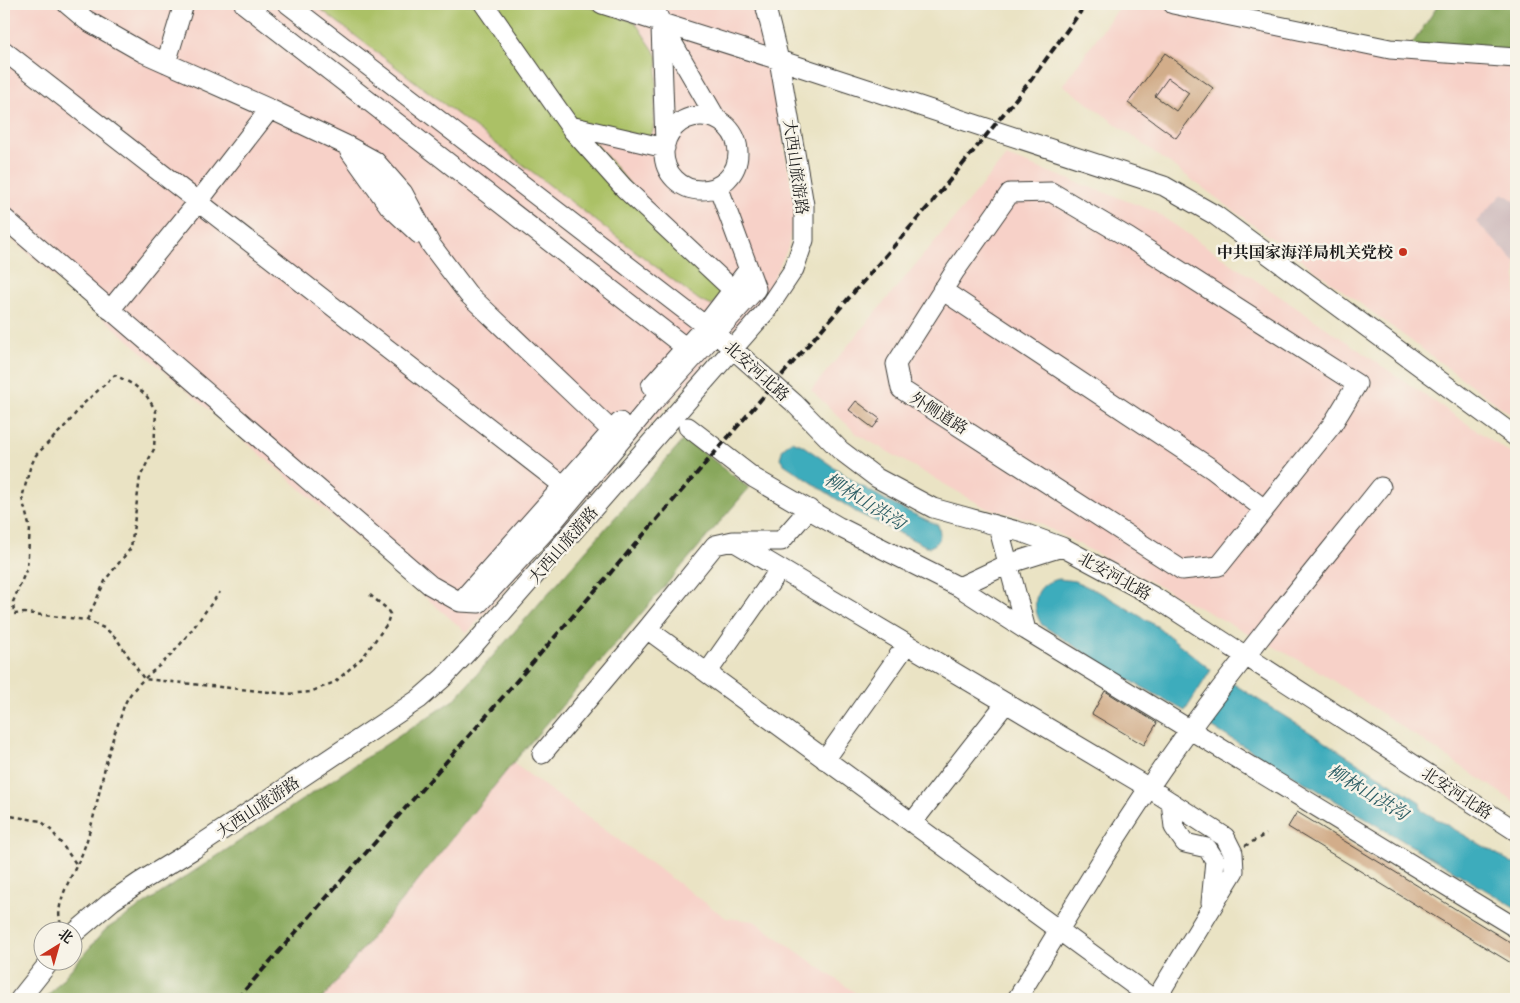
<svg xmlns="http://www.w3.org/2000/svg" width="1520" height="1003" font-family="'EB Garamond','Noto Serif SC',serif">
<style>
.built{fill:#f7d1c8}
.industrial{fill:#d2bfc0}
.green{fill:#abc166;stroke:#646e41}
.forest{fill:#88a75b;stroke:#52623c}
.water{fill:#3eacbc;stroke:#2d646c}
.building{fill:#d2ad8a;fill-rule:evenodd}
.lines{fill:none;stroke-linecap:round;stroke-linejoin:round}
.minor-casing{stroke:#3b3a35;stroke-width:21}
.path{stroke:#3b3a35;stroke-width:2.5;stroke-dasharray:4 4;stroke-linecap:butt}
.minor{stroke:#fff;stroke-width:19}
.rail{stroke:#1c1c1c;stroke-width:4;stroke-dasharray:8 4;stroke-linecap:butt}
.poi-dot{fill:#c8321e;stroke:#f7f3e8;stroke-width:2}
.labels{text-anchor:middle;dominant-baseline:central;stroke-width:5;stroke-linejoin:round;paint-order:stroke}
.street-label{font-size:16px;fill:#1c1c1c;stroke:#f7f3e8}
.poi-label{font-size:16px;font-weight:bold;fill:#1c1c1c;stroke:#f7f3e8;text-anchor:end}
.water-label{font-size:18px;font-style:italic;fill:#2b5d64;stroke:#f7f3e8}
</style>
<rect width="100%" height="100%" fill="#f7f3e8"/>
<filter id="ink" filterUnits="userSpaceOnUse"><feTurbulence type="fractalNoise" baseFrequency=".02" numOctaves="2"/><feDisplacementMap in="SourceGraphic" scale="10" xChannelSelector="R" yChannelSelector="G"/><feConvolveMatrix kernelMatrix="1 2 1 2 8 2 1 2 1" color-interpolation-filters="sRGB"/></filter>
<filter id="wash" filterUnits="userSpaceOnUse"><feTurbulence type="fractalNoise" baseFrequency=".0096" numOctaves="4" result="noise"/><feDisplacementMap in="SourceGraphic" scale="20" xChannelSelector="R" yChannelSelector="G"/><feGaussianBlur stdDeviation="1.12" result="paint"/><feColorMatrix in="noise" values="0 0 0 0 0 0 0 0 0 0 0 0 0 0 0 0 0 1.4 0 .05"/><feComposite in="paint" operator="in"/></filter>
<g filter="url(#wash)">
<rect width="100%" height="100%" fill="#eae3c4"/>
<path class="built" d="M 4,4 L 756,4 L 765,36 L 795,209 L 788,248 L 766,293 L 467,633 L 4,232 Z
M 1121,4 L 1153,4 L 1417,62 L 1516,65 L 1516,418 L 1063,85 Z
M 1006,156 L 1154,211 L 1516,457 L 1516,803 L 1314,668 L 1033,520 L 986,508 L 857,434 L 811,390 Z
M 513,763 L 726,918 L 754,921 L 864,999 L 322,999 Z"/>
<path class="industrial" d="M 1503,193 L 1516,202 L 1516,262 L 1476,222 Z"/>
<path class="green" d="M 314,4 L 478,4 L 720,291 L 719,298 L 712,306 L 699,300 Z
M 491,4 L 580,4 L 635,22 L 658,57 L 653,131 L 648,137 L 577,122 Z"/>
<path class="forest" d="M 1439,4 L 1516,4 L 1516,56 L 1402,59 Z
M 685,438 L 749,488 L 513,763 L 322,999 L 45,999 L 105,930 L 455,699 Z"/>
<path class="water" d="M 792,441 L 802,445 L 858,484 L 896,506 L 938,525 C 942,535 940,545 928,547 L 856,512 L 784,464 L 780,458 L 783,448 Z
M 1059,579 L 1075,581 L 1105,595 L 1158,627 L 1211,670 L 1185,711 L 1108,668 L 1042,625 C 1030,606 1034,583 1059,579 Z
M 1232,683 L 1420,802 L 1421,810 L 1516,865 L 1516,908 L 1208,725 Z"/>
<g id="blocks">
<path class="building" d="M 1165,53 L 1213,88 L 1176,138 L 1128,103 ZM 1168,78 L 1189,93 L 1176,111 L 1155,96 Z
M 856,401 L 880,419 L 873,428 L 849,410 Z
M 1105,691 L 1157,723 L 1144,745 L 1092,714 Z
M 1297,812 L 1516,946 L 1516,966 L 1288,827 Z"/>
</g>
</g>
<g filter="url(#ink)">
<use href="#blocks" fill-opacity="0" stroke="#3b3a35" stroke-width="1"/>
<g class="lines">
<g class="minor-casing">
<path id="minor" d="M 67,4 L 86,20 L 144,53 L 270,109 L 346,145 L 375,161 L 403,193 L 431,245 L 468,294 L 612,431
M 244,4 L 685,347
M 288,4 L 716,334 L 794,403 L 840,450 L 877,478 L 933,508 L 1024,533 L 1062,547 L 1153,596 L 1516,831
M 484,4 L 573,131 L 624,188 L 733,290
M 602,4 L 779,60 L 1164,186 L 1215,215 L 1516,437
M 653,4 L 661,23 L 716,118
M 1173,4 L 1390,49 L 1516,58
M 661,27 L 665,143
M 4,51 L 564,486
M 166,63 L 184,4
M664 153a37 37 0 1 1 74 0a37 37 0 1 1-74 0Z
M 570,126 L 665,148
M 349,150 L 389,206 L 419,234
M 1051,192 L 1129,238 L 1357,384 L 1332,425 L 1219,566 L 1182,570 L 901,389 L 896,364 L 955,271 L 1010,193 Z
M 4,218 L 430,585 L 460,602 L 479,603 L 549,527 L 653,402 L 756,289 L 718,186
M 942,290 L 1212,469 L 1264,509
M 110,310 L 198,202 L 270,109
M 651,386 L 705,326 L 748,270
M 688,427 L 754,478 L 839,527 L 959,587 L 1026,630 L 1516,928
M 998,526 L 1026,630
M 735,541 L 781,541 L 809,509
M 959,587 L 1008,564 L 1062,547
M 460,602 L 620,422
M 647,629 L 1153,999
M 707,673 L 780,569
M 542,754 L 647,629 L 715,545 L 733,541 L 1149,788 L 1225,837 L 1233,853 L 1234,871 L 1156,999
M 825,760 L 907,644
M 1171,802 L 1174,827 L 1185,843 L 1207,848 L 1215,860 L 1211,903
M 912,823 L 1006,703
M 72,935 L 112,901 L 140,882 L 194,849 L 419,699 L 443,678 L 472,647 L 766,311 L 794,269 L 804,240 L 804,205 L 779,60 L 765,4
M 20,999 L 51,960
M 1017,999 C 1072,909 1128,813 1191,728 C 1251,646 1317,567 1381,487"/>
</g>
<path class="path" d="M 87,620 L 106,579 L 131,548 L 140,477 L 154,449 L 156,411 L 146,395 L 134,385 L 115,375 L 82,405 L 69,422 L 36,455 L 30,468 L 22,498 L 30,529 L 27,568 L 13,602 L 14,614 L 25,613 L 87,620 L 106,629 L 116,638 L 144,679 L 288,694 L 310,692 L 335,682 L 363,657 L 387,624 L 390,614 L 386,608 L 370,595
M 4,815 L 41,821 L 52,831 L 77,865
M 1245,846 L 1266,834
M 61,924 C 53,904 74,873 82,854 C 99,810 102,762 120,719 C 122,712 124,704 128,698 C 139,680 157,669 171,655 C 189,635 204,613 220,592"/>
<use href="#minor" class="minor"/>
<path class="rail" d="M 237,999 L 475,729 L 933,201 L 1031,80 L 1086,4"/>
</g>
</g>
<circle class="poi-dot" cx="1403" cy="252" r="5"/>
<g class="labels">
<g class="street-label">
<text transform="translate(796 167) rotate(82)">大西山旅游路</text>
<text transform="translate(757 371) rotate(42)">北安河北路</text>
<text transform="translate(939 413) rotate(32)">外侧道路</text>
<text transform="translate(563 545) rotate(-49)">大西山旅游路</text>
<text transform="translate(1115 576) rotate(29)">北安河北路</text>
<text transform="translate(1457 793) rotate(33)">北安河北路</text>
<text transform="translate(258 807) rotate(-34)">大西山旅游路</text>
</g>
<g class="poi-label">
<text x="1393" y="252">中共国家海洋局机关党校</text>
</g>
<g class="water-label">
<text transform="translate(865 501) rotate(32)">柳林山洪沟</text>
<text transform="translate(1368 792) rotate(31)">柳林山洪沟</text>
</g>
</g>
<rect width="1520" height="1003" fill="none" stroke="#f7f3e8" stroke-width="20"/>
<g transform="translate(58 946) rotate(37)"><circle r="24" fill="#f7f3e8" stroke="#9f9d96"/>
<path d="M0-4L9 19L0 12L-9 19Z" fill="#c8321e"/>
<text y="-8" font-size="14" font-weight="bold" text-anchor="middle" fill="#1c1c1c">北</text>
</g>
</svg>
